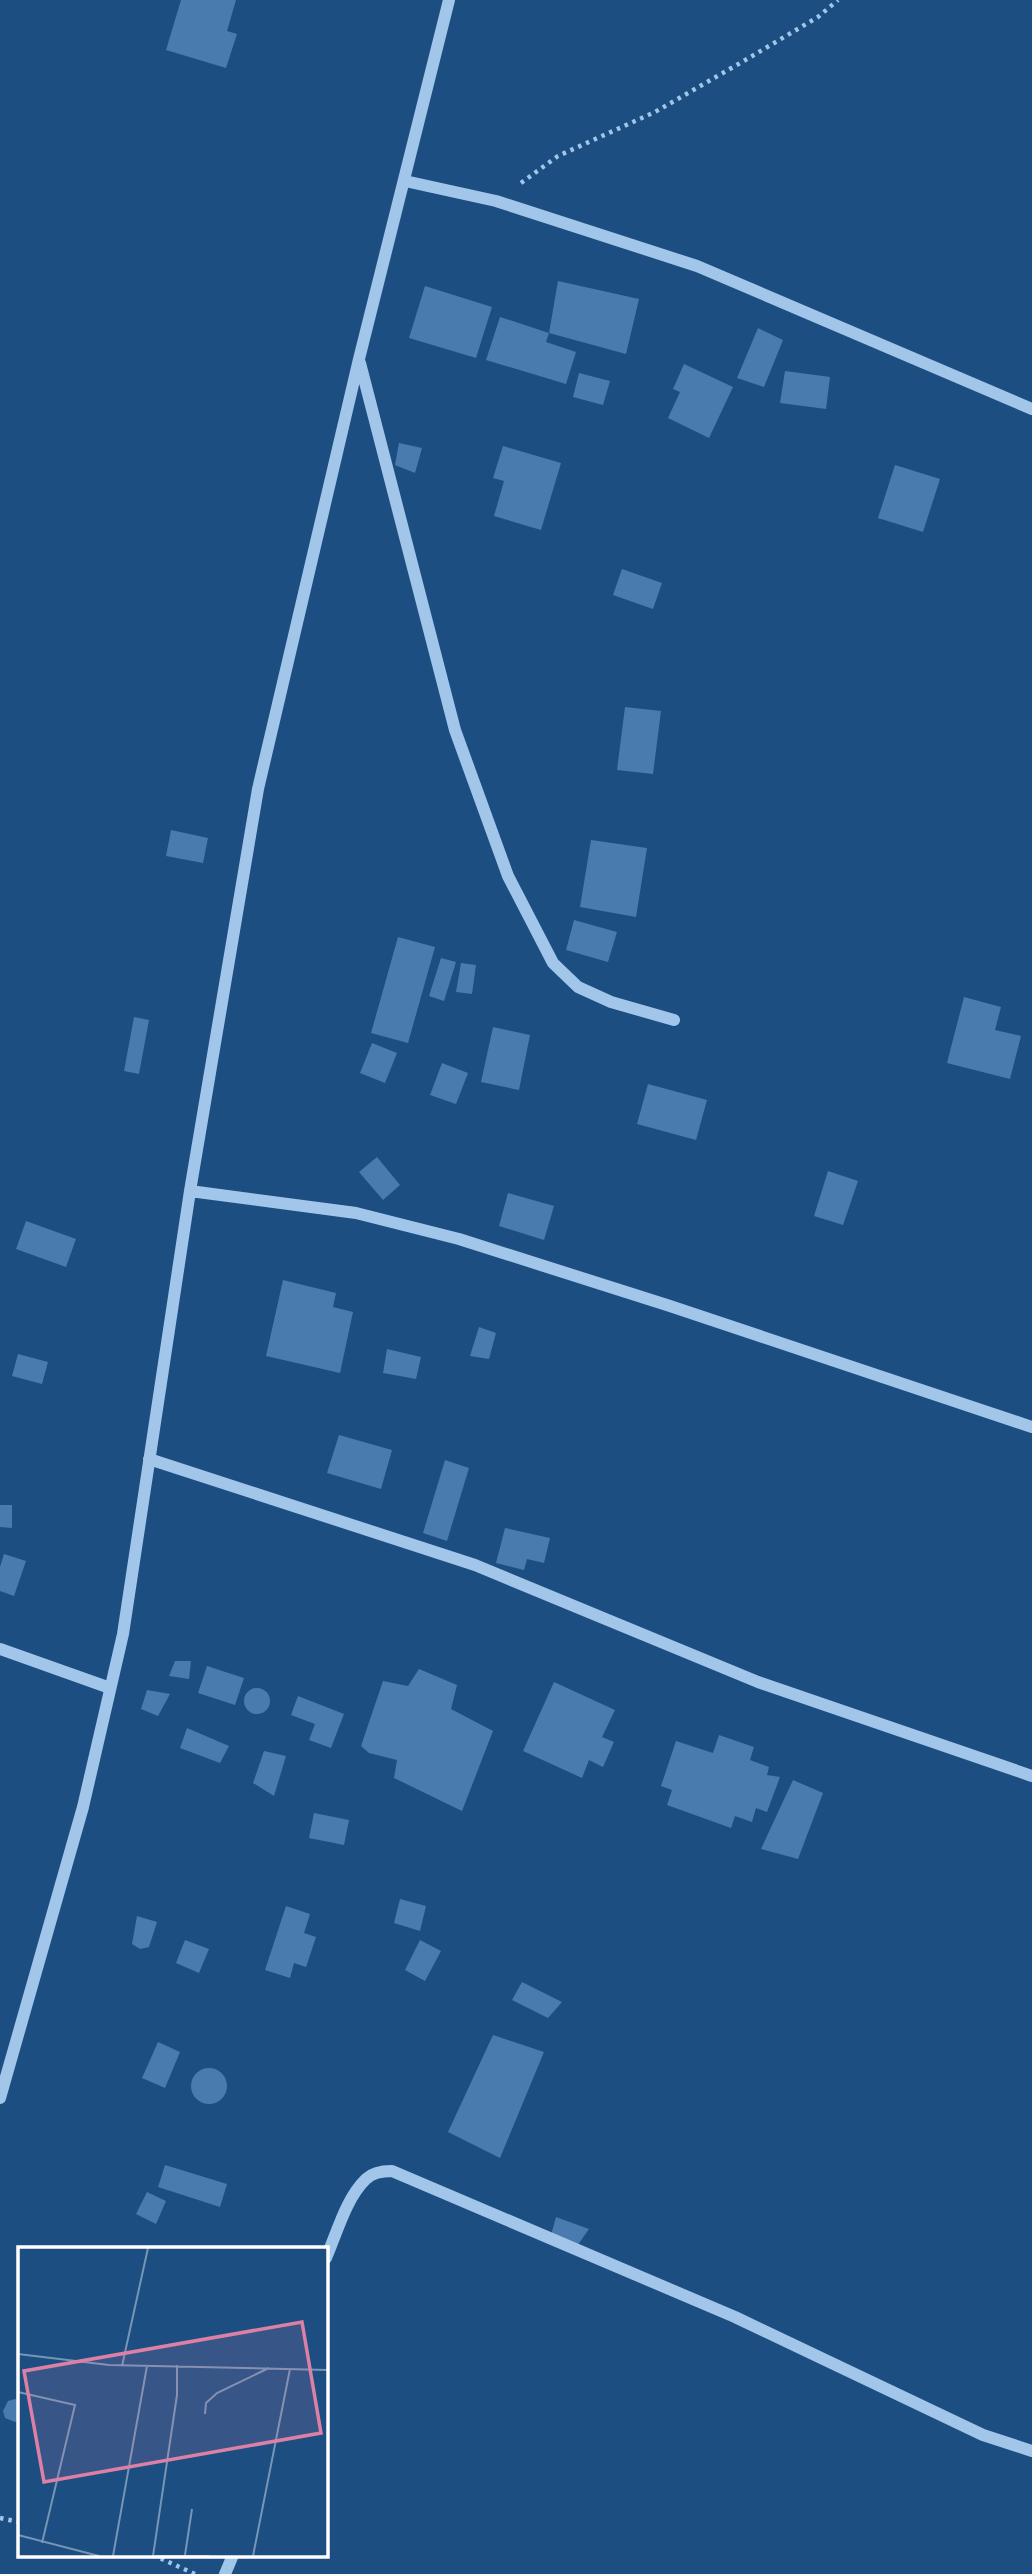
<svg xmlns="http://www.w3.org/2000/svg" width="1032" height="2574" font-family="Montserrat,sans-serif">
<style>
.building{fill:#497bae}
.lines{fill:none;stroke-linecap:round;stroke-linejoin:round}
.path{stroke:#a1c6ea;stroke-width:4.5;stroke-dasharray:3.5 5;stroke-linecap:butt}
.minor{stroke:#a1c6ea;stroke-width:12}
.inset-road{fill:none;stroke:#7795b4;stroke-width:2}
.view{fill:#dd80a5;fill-opacity:0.15;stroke:#dd80a5;stroke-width:3.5}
.inset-edge{fill:none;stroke:#fff;stroke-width:3.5}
</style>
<rect width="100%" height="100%" fill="#1c4e82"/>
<path class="building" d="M 181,0 L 236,0 L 227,31 L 237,34 L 226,68 L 166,50 Z
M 558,281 L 639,299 L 626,354 L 549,333 Z
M 425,286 L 492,307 L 476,358 L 409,338 Z
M 500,317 L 549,333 L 546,342 L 576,352 L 566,384 L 486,360 Z
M 758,328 L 783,340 L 764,387 L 737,378 Z
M 684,364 L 733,387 L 709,438 L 668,418 L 680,392 L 673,389 Z
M 785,371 L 830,377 L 826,409 L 780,403 Z
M 579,373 L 610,381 L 603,405 L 573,397 Z
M 399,443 L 422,448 L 415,473 L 395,465 Z
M 503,446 L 561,463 L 541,530 L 494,516 L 504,481 L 493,478 Z
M 895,465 L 940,479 L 923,532 L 878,518 Z
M 622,569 L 662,583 L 653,609 L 613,595 Z
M 625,707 L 661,711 L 653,774 L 617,770 Z
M 171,830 L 208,838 L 203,863 L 166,856 Z
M 591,840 L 647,848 L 636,917 L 580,907 Z
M 574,920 L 617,932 L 608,962 L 566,950 Z
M 398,937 L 435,947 L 408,1043 L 371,1033 Z
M 441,958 L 456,962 L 444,1001 L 429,996 Z
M 461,963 L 476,965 L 472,994 L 456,992 Z
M 964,997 L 1001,1007 L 995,1030 L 1021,1036 L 1010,1079 L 947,1063 Z
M 134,1017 L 149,1020 L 139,1074 L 124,1071 Z
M 493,1027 L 530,1035 L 519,1090 L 481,1082 Z
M 372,1043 L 397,1053 L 385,1083 L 360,1073 Z
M 442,1063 L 468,1073 L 456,1104 L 430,1095 Z
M 648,1084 L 707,1100 L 696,1140 L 637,1124 Z
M 377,1157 L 400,1185 L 383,1200 L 359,1172 Z
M 828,1171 L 858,1181 L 843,1225 L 814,1216 Z
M 508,1193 L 554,1206 L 544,1240 L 499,1226 Z
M 26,1221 L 76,1239 L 66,1267 L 16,1249 Z
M 283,1280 L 336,1293 L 333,1307 L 353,1312 L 340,1373 L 266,1356 Z
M 479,1327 L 496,1333 L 489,1359 L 470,1356 Z
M 387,1349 L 421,1357 L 416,1379 L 383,1373 Z
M 18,1354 L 48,1362 L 42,1384 L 12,1376 Z
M 339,1435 L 392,1450 L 381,1489 L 327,1473 Z
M 445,1460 L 469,1468 L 447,1541 L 423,1533 Z
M 0,1505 L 12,1505 L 12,1528 L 0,1527 Z
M 505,1528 L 550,1538 L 544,1563 L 527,1559 L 524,1570 L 496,1563 Z
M 4,1554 L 26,1561 L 14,1596 L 0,1591 L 0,1567 Z
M 175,1661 L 191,1661 L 189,1679 L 169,1676 Z
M 207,1666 L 244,1678 L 235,1705 L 198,1693 Z
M 419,1669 L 457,1685 L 451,1709 L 493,1731 L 462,1811 L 394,1778 L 397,1760 L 369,1753 L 361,1746 L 383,1681 L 408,1686 Z
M 554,1682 L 615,1710 L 602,1737 L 614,1742 L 603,1767 L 589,1760 L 582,1778 L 523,1751 Z
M244 1701a13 13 0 1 1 26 0a13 13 0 1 1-26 0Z
M 147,1690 L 170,1694 L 158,1716 L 141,1709 Z
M 298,1696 L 344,1714 L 331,1748 L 309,1740 L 315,1724 L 291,1715 Z
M 187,1728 L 229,1746 L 220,1763 L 180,1748 Z
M 719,1735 L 754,1747 L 750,1760 L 769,1767 L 767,1775 L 780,1777 L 767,1812 L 756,1808 L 752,1822 L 735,1816 L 731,1828 L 667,1805 L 672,1790 L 661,1786 L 676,1741 L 713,1753 Z
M 264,1751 L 286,1756 L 274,1796 L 253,1783 Z
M 793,1780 L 823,1793 L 798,1859 L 761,1849 Z
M 314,1813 L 349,1820 L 344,1845 L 309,1838 Z
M 400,1899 L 426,1906 L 420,1931 L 394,1923 Z
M 286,1906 L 310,1914 L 304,1933 L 316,1937 L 306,1967 L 294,1963 L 290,1978 L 265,1970 Z
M 137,1916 L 157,1922 L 149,1947 L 140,1949 L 132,1944 Z
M 185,1940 L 209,1949 L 199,1973 L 176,1963 Z
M 420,1940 L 441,1951 L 425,1981 L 405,1970 Z
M 522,1982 L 562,2002 L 548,2018 L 512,2000 Z
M 493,2035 L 544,2052 L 500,2158 L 448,2132 Z
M 158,2042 L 180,2052 L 165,2088 L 142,2078 Z
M191 2086a18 18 0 1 1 36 0a18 18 0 1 1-36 0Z
M 165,2165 L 227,2184 L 220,2207 L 158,2187 Z
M 147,2192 L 166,2201 L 156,2224 L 136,2214 Z
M 556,2217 L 589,2229 L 575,2249 L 550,2239 Z
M 15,2399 L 19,2401 L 19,2420 L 15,2422 L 5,2418 L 3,2411 L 8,2401 Z"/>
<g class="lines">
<path class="path" d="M 521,183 L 558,156 L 655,112 L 742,62 L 818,17 L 838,0
M 0,2518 L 19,2522
M 153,2555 L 195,2574"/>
<path class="minor" d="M 405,181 L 496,201 L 697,266 L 1032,409
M 360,363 L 455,730 L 508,876 L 553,963 L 578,987 L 611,1002 L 674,1020
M 190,1191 L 356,1213 L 459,1239 L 670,1306 L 1032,1427
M 149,1459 L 475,1565 L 758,1682 L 1032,1776
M 0,1649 L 110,1688
M 0,2098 L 83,1807 L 123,1634 L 190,1191 L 258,789 L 359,359 L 449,0
M 326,2258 C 337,2233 346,2198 366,2179 C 373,2172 383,2171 392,2171 L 735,2317 L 983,2435 L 1032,2451
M 225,2574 L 233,2555"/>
</g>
<g transform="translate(18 2247)">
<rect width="310" height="310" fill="#1c4e82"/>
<path class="inset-road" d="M 0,107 L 91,118 L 310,123M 104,119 L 130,1M 0,145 L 57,158 L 24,296M 187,167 L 188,156 L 199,146 L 251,121M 0,288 L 81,309M 167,308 L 174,262M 95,309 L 129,119M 135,309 L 159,148 L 159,118M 137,309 L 191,309M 235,309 L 272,122"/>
<path class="view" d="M 284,75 L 303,186 L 26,235 L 6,124 Z"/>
<rect width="310" height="310" class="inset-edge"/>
</g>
</svg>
